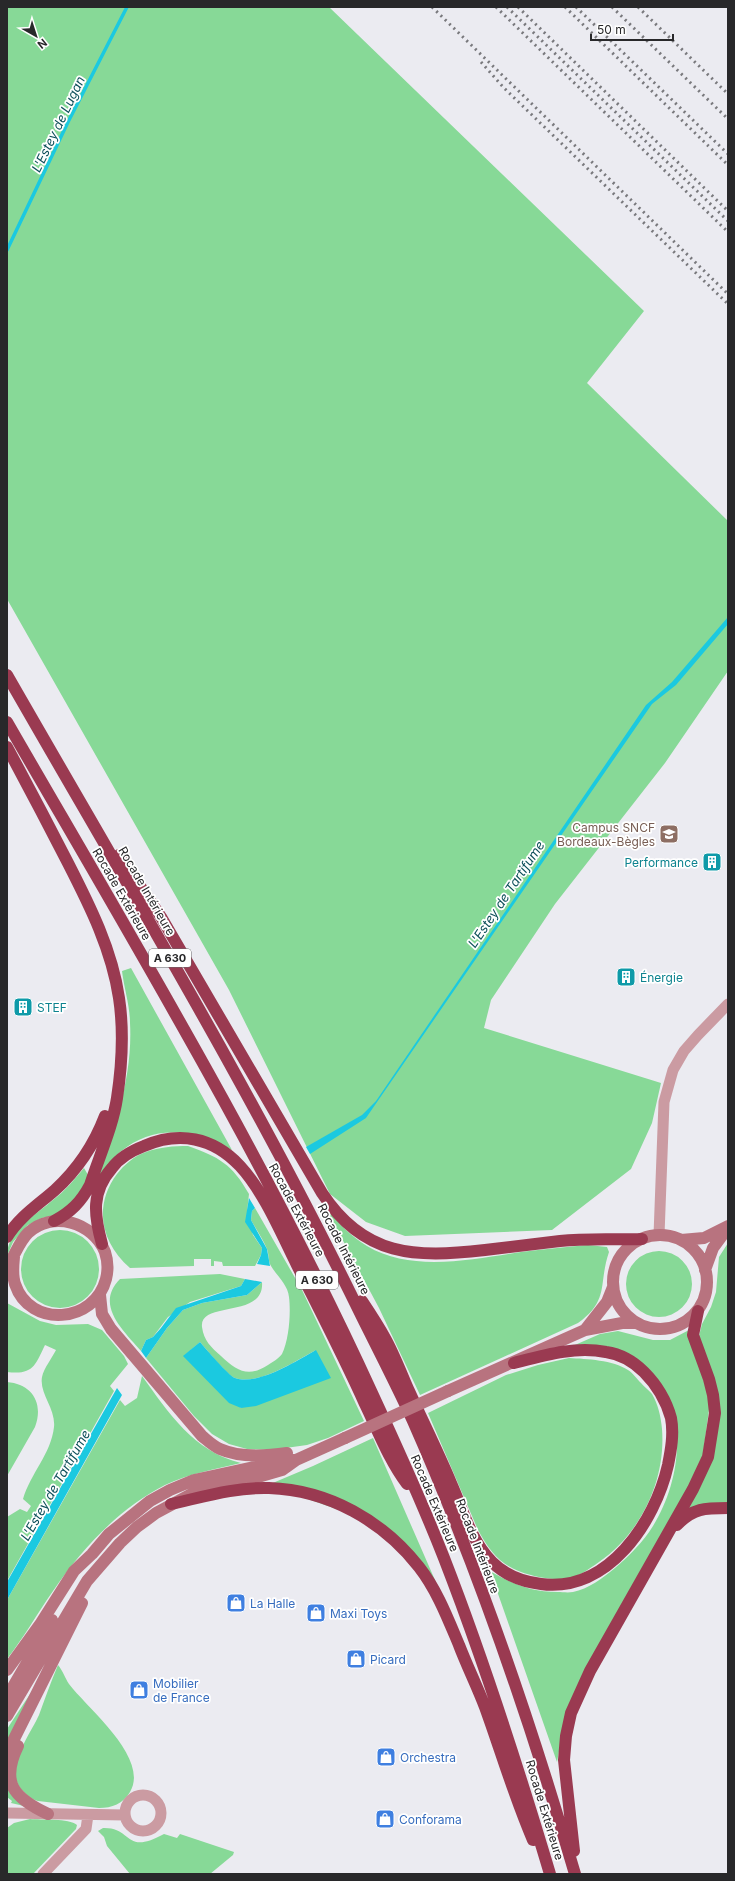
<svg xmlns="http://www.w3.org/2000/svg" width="735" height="1881" font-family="Inter,sans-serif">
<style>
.green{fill:#87d997;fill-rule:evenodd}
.water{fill:#1bc9e0}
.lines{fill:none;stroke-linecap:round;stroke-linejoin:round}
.stream{stroke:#1bc9e0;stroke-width:3.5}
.street{stroke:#cb9ba2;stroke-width:11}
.secondary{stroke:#b8737f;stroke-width:12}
.highway{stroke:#9a3a51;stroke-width:12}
.rail{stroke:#79797d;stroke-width:3;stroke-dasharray:2 4;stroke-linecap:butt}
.secondary-bridge{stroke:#b8737f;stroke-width:12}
.labels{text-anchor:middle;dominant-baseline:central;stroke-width:3.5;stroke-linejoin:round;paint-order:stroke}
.shield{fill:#fff;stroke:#68686a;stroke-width:1}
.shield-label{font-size:11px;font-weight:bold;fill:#28282a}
.education-label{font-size:12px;fill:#785e54;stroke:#fff;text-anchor:end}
.culture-label{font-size:12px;fill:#0d838f;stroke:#fff;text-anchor:start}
.street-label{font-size:12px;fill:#28282a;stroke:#fff}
.shop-label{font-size:12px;fill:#366cbe;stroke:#fff;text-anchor:start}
.water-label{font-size:13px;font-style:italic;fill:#0e505a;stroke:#fff}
</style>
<rect width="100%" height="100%" fill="#ebebf1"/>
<path class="green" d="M 7,7 L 329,7 L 644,311 L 587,383 L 728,521 L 728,671 L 665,763 L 555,904 L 491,1000 L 484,1028 L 661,1083 L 652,1123 L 631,1169 L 552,1230 L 405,1236 L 366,1222 L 330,1194 L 229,990 L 7,599 Z
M 131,968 L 232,1150 C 194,1131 157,1122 120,1152 C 111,1160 103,1172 96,1181 C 114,1129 133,1078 130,1023 C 130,1006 124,988 122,971 Z
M 188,1146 C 219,1157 232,1164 249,1194 L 247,1212 L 253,1235 L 262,1248 L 261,1255 L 255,1266 L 223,1266 L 222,1262 L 214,1261 L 214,1266 L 211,1266 L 211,1259 L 194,1259 L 194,1266 L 130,1268 C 101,1243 93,1206 117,1174 C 124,1165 134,1156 146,1152 C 160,1147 173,1146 188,1146 Z
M 84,1168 L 88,1175 L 81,1196 L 55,1215 L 42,1218 L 28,1225 L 13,1242 L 7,1256 C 7,1230 36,1215 53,1200 C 65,1191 74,1180 84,1168 Z
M 325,1207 C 338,1222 350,1236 367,1246 C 412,1273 473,1259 521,1252 C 544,1249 566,1247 588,1245 L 607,1247 L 609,1252 C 598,1284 610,1300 578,1323 L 420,1395 L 379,1308 Z
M 255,1208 L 302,1290 L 364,1421 L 328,1438 L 307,1445 L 271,1450 L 247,1449 L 229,1444 L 212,1434 L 194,1416 L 146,1358 L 167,1328 L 183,1310 L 202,1303 L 247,1295 L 262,1282 C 265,1319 199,1300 202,1327 C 204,1341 211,1347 221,1356 C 237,1371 248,1378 268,1365 C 273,1362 279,1358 282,1354 C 289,1340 291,1313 289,1297 C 288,1285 277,1276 271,1266 C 268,1261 269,1254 267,1249 C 263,1239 256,1229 251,1220 L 252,1211 ZM 200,1342 C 206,1349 228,1376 235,1378 C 259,1386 295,1361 316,1350 L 241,1408 L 184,1356 Z
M21 1269a39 39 0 1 1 78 0a39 39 0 1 1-78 0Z
M 728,1243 L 728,1504 L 687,1510 L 717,1433 L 698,1340 L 702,1324 L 711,1307 L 716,1292 L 719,1257 Z
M626 1284a33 33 0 1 1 66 0a33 33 0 1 1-66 0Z
M 220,1274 L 245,1279 L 241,1286 L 190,1302 L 168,1317 L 153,1337 L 146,1340 L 141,1351 C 124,1331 94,1305 120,1279 Z
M 7,1303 L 40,1321 L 56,1325 L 88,1324 L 102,1330 L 124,1356 L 128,1364 L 110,1386 L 114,1391 L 7,1581 L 7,1517 L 20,1509 L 27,1512 L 31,1506 L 23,1499 C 30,1474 51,1454 54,1427 C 56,1409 39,1393 42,1377 C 44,1368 52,1358 56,1350 L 45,1345 C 35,1366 33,1375 7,1372 Z
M 689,1330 L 710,1402 L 702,1462 L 565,1719 L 557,1762 L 490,1571 C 513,1584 530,1592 558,1592 C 562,1592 568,1593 573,1592 C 588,1589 603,1578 615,1568 C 629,1556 643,1542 653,1526 C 685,1475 692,1390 631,1357 C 623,1352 580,1350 568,1348 L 600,1334 L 618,1331 L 653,1340 L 670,1340 Z
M 569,1358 C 587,1359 613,1360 628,1370 C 633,1373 637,1379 641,1383 C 644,1387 649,1390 652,1394 C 658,1404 661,1417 662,1429 C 666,1480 641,1533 599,1562 C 589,1569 578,1577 567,1579 C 556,1580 541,1578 531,1575 C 503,1568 491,1554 478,1530 L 428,1413 L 506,1375 L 538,1365 Z
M 142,1376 C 168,1412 194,1452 241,1463 C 215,1469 188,1474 165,1485 C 118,1509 82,1549 53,1591 C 37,1614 24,1637 7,1659 L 7,1600 L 120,1400 L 125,1406 L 137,1398 Z
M 7,1382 C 32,1384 44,1403 35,1427 L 7,1476 Z
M 373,1438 L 445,1603 L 382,1525 L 268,1485 L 313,1466 Z
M 58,1665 C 63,1671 65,1678 69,1684 C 88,1709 150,1758 130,1792 C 123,1804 112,1808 99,1808 L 38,1801 C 31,1799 28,1796 23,1791 C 2,1771 30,1735 39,1715 C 45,1698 51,1682 58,1665 Z
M 34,1688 L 7,1743 L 7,1729 Z
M 7,1773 L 24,1806 L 11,1803 L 12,1801 L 7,1797 Z
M 30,1819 C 41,1820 69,1818 77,1825 L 76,1829 L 33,1874 L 7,1874 L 7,1828 L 14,1823 Z
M 103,1828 C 133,1827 124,1856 164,1834 L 177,1838 L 180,1834 L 234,1852 L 233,1855 L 210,1874 L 130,1874 L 107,1846 L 104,1837 L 98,1831 Z"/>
<path class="water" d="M 728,617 L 728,624 L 676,685 L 652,704 L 366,1118 L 310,1154 L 306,1147 L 362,1115 L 376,1101 L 646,705 L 672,682 Z
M 249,1198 L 255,1208 L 252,1211 L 251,1220 L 267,1249 L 270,1266 L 257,1264 L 261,1255 L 262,1248 L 245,1222 Z
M 245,1279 L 262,1282 L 247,1295 L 202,1303 L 183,1310 L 167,1328 L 146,1358 L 141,1351 L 146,1340 L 153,1337 L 161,1328 L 176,1308 L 241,1286 Z
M 200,1342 C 206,1349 228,1375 235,1378 C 258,1386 296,1361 316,1350 L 331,1378 L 256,1406 L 241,1408 L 229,1403 L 183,1356 Z
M 117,1388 L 122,1395 L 7,1600 L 7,1582 Z"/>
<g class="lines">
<path class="stream" d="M 7,250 L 68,122 L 127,7"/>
<path class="street" d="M 659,1235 L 664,1102 L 673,1070 L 684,1051 L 698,1035 L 728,1004
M125 1813a18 18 0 1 1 36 0a18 18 0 1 1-36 0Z
M 7,1813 L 125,1815
M 43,1874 L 86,1829 L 88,1815"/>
<path class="secondary" d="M613 1282a47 47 0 1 1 94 0a47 47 0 1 1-94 0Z
M 681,1240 L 704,1238 L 728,1226
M 7,1267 C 15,1256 18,1243 28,1233 C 52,1210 93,1222 105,1252 C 108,1261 108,1271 106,1279 C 95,1323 30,1329 15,1284 C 12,1275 13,1267 14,1257
M 705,1270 L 713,1248 L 727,1229
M 100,1295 L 102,1314 L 111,1329 L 202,1436 C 207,1440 213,1446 220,1449 C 240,1458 266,1456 287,1453
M 585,1330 L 607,1302 L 613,1287
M 448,1391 L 585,1330 L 622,1323 L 635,1323
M 7,1670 L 41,1623 L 74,1571 L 92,1554 L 109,1534 L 150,1501 L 170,1490 L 194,1480 L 278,1462 L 294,1460
M 7,1697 L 52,1620
M 7,1716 L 87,1581 L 120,1543 L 137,1527 L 156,1513 L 197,1491 L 258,1477 L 282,1470 L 296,1460 L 345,1438
M 18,1746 C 0,1783 14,1798 48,1814
M 7,1753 L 82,1603"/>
<path class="highway" d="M 7,675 C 129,888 256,1098 363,1319 C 380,1353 397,1386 413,1421 C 478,1568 530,1720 575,1874
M 7,722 C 134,942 266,1161 372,1393 C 397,1447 422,1502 444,1558 C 484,1661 518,1767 550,1874
M 7,747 C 28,786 48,824 68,863 C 90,906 112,950 119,998 C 124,1031 122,1065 117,1098 C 113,1126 99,1157 90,1185 C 81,1202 71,1212 54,1221
M 119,855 L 161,917 L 322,1193 C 364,1257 415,1258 485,1250 C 510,1247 535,1244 560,1241 C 587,1238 614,1240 642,1239
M 7,1237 C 19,1217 38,1205 55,1190 C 78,1169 94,1145 105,1116
M 102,1244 C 94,1215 91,1192 112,1168 C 120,1157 131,1151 144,1146 C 179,1131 213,1137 240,1166 C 264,1192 281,1233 297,1265 C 320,1311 344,1357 365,1404 C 378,1431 389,1460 407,1484
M 362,1301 C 370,1313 378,1325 385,1338 C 394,1354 401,1373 409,1391 C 423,1422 438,1452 451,1483 C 463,1510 471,1541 492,1562 C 505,1575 523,1582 541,1584 C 608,1593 655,1522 668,1465 C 671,1450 674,1434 671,1418 C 666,1400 657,1385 644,1372 C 634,1362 620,1354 606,1352 C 575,1346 545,1355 514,1363
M 171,1504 C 203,1497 236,1487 269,1488 C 329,1490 383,1521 419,1567 C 437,1590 448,1619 459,1645 C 467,1666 477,1686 485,1707 C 501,1751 514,1796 533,1840
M 677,1525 C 693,1508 705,1508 728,1508
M 574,1851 L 564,1760 L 566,1736 L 571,1713 L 590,1671 L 693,1489 L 708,1457 L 715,1413 L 713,1395 L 709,1379 L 693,1335 L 698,1311"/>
<path class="rail" d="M 432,7 L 728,294
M 496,7 L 728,232
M 507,7 L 728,221
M 518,7 L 728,211
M 565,7 L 728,165
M 576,7 L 728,154
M 612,7 L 728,119
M 638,7 L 728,94
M 481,62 L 504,88 L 728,304"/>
<path class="secondary-bridge" d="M 345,1438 L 448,1391"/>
</g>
<defs>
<g id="university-square" transform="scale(1)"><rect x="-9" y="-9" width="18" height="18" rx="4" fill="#8d6e63" stroke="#fff"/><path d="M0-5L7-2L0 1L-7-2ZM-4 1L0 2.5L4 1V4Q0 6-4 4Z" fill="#fff"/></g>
<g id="building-square" transform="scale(1)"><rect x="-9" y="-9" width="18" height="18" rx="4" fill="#0f9aa8" stroke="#fff"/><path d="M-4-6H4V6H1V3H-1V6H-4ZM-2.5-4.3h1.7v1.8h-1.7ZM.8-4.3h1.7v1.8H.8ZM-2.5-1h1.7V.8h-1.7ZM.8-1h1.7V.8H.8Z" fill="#fff"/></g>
<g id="shop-square" transform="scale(1)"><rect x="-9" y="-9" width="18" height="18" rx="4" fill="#3f7fe0" stroke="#fff"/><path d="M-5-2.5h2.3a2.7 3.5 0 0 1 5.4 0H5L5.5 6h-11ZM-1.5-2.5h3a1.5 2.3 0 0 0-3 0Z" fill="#fff"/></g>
</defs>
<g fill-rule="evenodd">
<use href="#university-square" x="669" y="834"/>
<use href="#building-square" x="712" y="862"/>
<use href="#building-square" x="626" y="977"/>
<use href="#building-square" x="23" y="1007"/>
<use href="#shop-square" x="236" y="1603"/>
<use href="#shop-square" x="316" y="1613"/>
<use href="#shop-square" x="356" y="1659"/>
<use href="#shop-square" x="139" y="1690"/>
<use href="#shop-square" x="386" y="1757"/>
<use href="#shop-square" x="385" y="1819"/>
</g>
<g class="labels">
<g class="shield">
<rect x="149" y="949" width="42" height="18" rx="3"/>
<rect x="296" y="1271" width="42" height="18" rx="3"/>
</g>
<g class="shield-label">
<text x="170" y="958">A 630</text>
<text x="317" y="1280">A 630</text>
</g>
<g class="education-label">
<text x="655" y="827">Campus SNCF<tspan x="655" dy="14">Bordeaux-Bègles</tspan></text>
</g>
<g class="culture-label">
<text x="698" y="862" text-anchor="end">Performance</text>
<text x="640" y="977">Énergie</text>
<text x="37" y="1007">STEF</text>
</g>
<g class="street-label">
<text transform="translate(147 891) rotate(60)">Rocade Intérieure</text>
<text transform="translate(122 894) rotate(60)">Rocade Extérieure</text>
<text transform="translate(297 1210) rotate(62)">Rocade Extérieure</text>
<text transform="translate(344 1249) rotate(63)">Rocade Intérieure</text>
<text transform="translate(435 1503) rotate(67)">Rocade Extérieure</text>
<text transform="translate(478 1546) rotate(69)">Rocade Intérieure</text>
<text transform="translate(545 1810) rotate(73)">Rocade Extérieure</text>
</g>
<g class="shop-label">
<text x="250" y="1603">La Halle</text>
<text x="330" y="1613">Maxi Toys</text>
<text x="370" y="1659">Picard</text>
<text x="153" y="1683">Mobilier<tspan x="153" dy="14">de France</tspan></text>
<text x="400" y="1757">Orchestra</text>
<text x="399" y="1819">Conforama</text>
</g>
<g class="water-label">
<text transform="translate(58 124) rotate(-64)">L'Estey de Lugan</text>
<text transform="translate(506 894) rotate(-56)">L'Estey de Tartifume</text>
<text transform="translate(55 1485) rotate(-60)">L'Estey de Tartifume</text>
</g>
</g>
<rect width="735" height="1881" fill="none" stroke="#28282a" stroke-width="16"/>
<g transform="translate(36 36) rotate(141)" stroke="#ffffff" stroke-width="3" paint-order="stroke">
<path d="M0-3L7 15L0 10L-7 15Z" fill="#28282a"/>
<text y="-6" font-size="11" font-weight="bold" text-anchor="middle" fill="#28282a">N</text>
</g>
<path d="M591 34v6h82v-6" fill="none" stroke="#28282a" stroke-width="2"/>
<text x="597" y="34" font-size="12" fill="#28282a" stroke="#ffffff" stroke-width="3" paint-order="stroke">50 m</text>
</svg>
